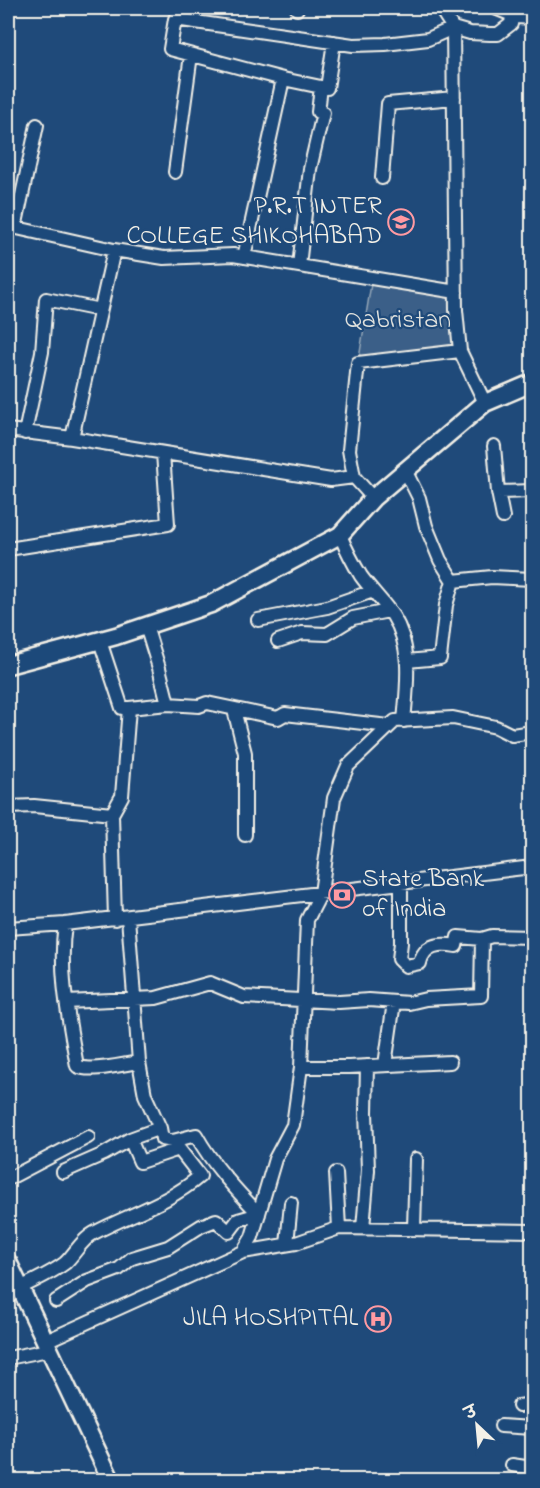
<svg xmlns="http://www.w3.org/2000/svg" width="540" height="1488" font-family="'Indie Flower','Playpen Sans Deva',sans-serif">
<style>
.green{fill:#3a5f88;stroke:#97a8b8;stroke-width:1.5}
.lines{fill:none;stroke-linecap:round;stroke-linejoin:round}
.street-casing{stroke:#f4f1e8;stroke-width:16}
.secondary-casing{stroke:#f4f1e8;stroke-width:21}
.street{stroke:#1f4a7a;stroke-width:12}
.secondary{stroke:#1f4a7a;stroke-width:16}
.labels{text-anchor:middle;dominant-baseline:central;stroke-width:4.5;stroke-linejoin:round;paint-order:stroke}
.poi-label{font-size:26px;fill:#f4f1e8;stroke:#1f4a7a;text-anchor:end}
.park-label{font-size:26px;fill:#e1e2de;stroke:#1f4a7a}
</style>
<rect width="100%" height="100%" fill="#1f4a7a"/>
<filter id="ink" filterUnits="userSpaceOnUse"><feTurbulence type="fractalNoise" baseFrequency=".0167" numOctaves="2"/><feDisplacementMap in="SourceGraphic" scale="12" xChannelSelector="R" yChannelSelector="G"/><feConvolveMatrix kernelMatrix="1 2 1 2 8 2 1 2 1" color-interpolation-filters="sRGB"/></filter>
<g filter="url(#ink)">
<path class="green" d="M 371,284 L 452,296 L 456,347 L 359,359 Z"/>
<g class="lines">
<g class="street-casing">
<path id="street" d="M 495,8 L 517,17 L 532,18
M 297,9 L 297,8
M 321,87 L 283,79 L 170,49 L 175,19 L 353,45 L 385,44 L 428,39 L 453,28 L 470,33 L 490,34 L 498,34 L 511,24 L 512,15
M 175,172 L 191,55
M 382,178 L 388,104 L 454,98
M 8,226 L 114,250 L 72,438
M 15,228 L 37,125
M 114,250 L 164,258 L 233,255 L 456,292
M 244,257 L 283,79
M 299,266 L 310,169 L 323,113 L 318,112 L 321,87 L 327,88 L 334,42
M 460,351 L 485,403
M 8,430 L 72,438 L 331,480 L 354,477
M 25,433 L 42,352 L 46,299 L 100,310
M 494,446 L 498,492 L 532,491
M 405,470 L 419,498 L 426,526 L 440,560 L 453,581 L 446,605 L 440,658 L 407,661
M 498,492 L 503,517
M 373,498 L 354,477 L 349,450 L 358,363 L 460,351 L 456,310 L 453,28 L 440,8
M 340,535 C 346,549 353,563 361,576 C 371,590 384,602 393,616 C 413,647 407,687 404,721
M 8,549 L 168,524 L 163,453
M 453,581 L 492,577 L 532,579
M 258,620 L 327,607 L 373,591
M 100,641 L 122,708 L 129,708 L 122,796 L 112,814 L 115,919
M 278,641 L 302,633 L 327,634 L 353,618 L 389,611
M 168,704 L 199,706 L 207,703 L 278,718 L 285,714 L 389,726
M 129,708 L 168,704 L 159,668 L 146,626
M 234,710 L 245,753 L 245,835
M 8,807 L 34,806 L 112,814
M 401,884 L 401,943 L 399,959 L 406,966 L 420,963 C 424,944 440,943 456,946 L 458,937 L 482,939 L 492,936 L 532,937
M 65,924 C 58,971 69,1020 77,1066 C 89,1073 124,1064 139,1062 L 128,917
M 8,928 L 65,924 L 532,867
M 66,1002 L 156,998 L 210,983 L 244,997 L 339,1002 L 369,1000 L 409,1003 L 426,999 L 481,996 L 482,939
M 385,1065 L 394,1002
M 301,1067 L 349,1067 L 450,1062
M 130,1139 L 160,1128 L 145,1095 L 139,1062
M 336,1173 L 339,1228
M 8,1179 L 88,1137
M 363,1228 L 368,1170 L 366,1112 L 367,1066
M 414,1228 L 416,1159
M 287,1244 L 291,1203
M 243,1252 L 296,1243 L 339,1228 L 532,1231
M 20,1288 C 35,1280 52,1273 65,1263 C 75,1254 81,1240 94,1233 C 130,1214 169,1203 200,1176 L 179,1149 L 140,1162 L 130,1139 L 104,1154 L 63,1172
M 56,1301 L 87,1281 L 119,1269 L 132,1258 L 168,1247 L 201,1226 L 216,1220 L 229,1232 L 238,1220 L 259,1214 C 236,1190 212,1164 196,1135 L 173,1141 L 162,1139 L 160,1128
M 46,1341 L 243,1252 L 252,1237 L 275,1159 L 293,1125 L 301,1067 L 307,920 L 321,893 L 334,798 L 348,766 L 395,721 L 453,718 L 496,727 L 512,735 L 532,732
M 8,1358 L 48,1350
M 519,1406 L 532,1404
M 501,1426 L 532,1428
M 512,1465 L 532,1468"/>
</g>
<g class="secondary-casing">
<path id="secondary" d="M 8,665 L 116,636 L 211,604 L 340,535 L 373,498 L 485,403 L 532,383
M 8,1262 L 111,1480"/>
</g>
<use href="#street" class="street"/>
<use href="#secondary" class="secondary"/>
</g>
</g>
<defs>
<g id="school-ring" transform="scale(1.35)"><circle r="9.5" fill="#1f4a7a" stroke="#ff9aa2" stroke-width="1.5"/><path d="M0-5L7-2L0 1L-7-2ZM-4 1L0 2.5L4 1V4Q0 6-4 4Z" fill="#ff9aa2"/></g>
<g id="bank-ring" transform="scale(1.35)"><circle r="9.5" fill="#1f4a7a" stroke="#ff9aa2" stroke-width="1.5"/><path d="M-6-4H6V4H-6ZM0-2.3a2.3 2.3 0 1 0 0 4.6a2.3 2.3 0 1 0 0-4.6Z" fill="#ff9aa2"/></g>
<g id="hospital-ring" transform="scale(1.35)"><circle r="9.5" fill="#1f4a7a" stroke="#ff9aa2" stroke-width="1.5"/><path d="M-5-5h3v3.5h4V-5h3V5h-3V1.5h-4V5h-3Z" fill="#ff9aa2"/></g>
</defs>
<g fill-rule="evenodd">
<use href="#school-ring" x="401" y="222"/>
<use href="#bank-ring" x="342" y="895"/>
<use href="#hospital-ring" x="378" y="1319"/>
</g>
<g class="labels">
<g class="poi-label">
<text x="382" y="207">P.R.T INTER<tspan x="382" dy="30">COLLEGE SHIKOHABAD</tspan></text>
<text x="362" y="880" text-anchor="start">State Bank<tspan x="362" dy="30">of India</tspan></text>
<text x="358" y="1319">JILA HOSHPITAL</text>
</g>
<g class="park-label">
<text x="398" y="321">Qabristan</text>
</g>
</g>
<rect width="540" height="1488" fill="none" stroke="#1f4a7a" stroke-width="30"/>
<rect x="15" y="15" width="510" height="1458" fill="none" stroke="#f4f1e8" stroke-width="2" filter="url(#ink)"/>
<g transform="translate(477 1425) rotate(334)" stroke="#1f4a7a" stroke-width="4.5" paint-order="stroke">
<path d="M0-4.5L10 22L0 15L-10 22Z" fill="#f4f1e8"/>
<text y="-9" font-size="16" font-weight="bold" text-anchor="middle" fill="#f4f1e8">उ</text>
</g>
</svg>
